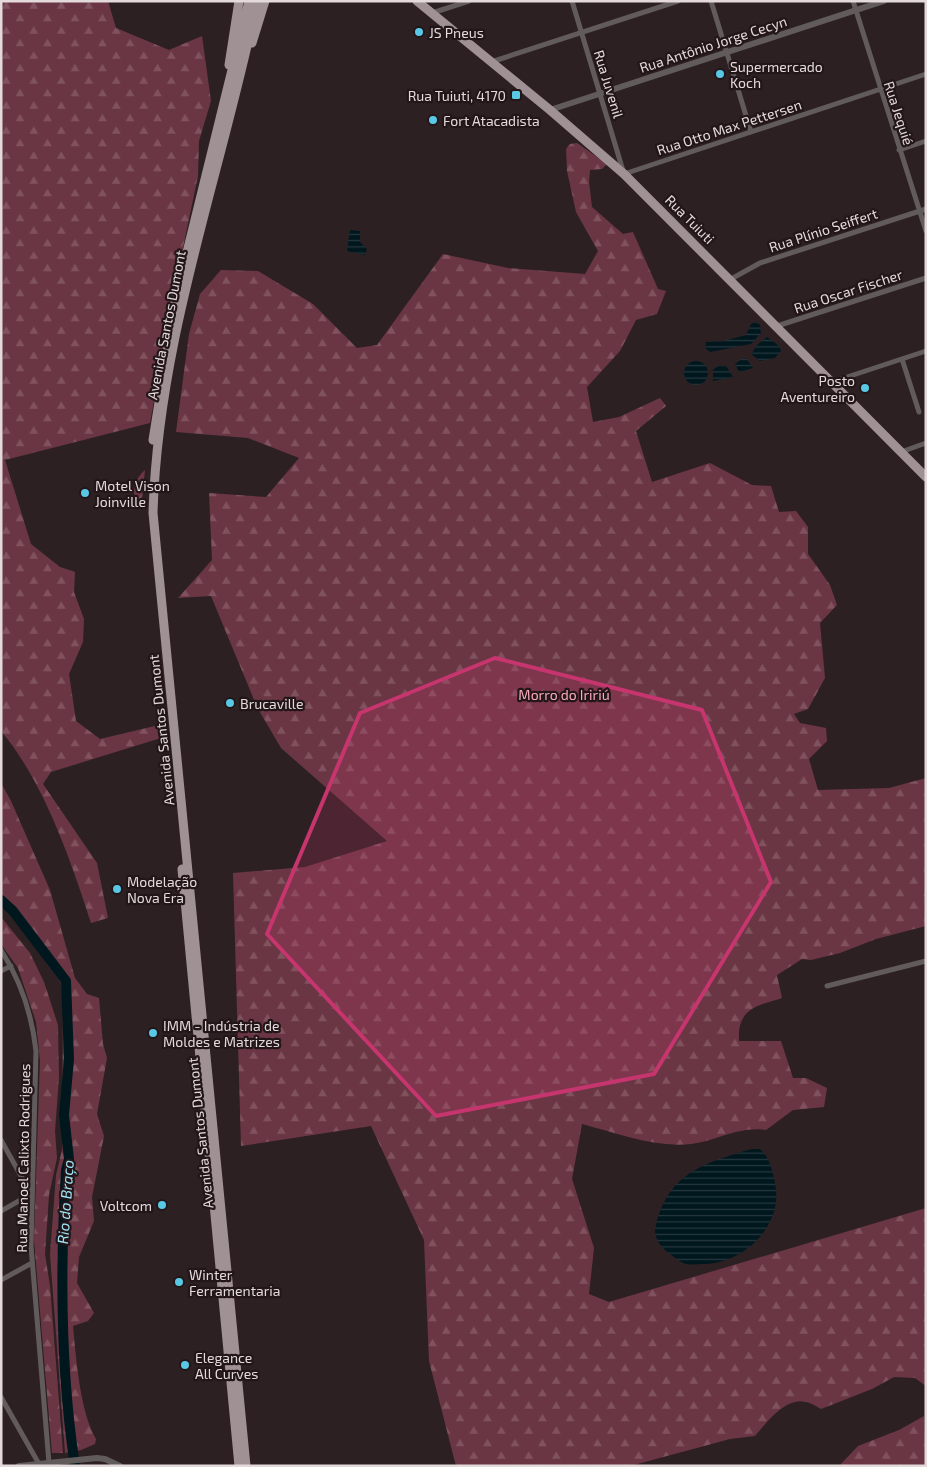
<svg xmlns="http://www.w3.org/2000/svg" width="927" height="1467" font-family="'Exo 2',sans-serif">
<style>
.forest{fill:url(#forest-firs)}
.garden{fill:url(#garden-furrows)}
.water{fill:url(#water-rules)}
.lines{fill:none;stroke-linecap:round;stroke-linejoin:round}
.river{stroke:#00171e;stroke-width:10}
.minor{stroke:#625b5c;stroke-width:5}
.tertiary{stroke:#625b5c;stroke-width:6}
.primary{stroke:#a09194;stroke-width:9}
.marked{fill:#c7356e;fill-opacity:0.2;stroke:#c7356e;stroke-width:4;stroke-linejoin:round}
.poi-dot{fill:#59c8e4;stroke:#231619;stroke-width:2}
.labels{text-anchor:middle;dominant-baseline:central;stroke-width:4.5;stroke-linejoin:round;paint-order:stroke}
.poi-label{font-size:14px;fill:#e4dadc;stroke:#231619;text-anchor:start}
.street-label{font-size:14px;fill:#e4dadc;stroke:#231619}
.park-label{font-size:14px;fill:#faaabd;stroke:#231619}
.water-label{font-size:15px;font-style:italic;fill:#9fe4f7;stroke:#231619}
</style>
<defs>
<pattern id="forest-firs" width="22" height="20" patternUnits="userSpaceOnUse" patternTransform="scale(1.25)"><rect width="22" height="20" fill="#6b3644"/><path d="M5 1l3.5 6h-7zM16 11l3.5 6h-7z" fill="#80525e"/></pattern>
<pattern id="garden-furrows" width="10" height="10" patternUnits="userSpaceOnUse" patternTransform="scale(1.25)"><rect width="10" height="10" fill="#6b3644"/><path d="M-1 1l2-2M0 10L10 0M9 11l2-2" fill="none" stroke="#80525e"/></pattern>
<pattern id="water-rules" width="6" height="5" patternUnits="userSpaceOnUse" patternTransform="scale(1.25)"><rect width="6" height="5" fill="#00171e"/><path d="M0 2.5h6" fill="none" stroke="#25383e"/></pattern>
</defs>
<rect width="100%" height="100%" fill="#2d2023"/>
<path class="forest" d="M 1,1 L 108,1 L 116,28 L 169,50 L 202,36 L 211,101 L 199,141 L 198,176 L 172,300 L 150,423 L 5,460 L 31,544 L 60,567 L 75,572 L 74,592 L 84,619 L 83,642 L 69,674 L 76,721 L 100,739 L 159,725 L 164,737 L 51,772 L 43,784 L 97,863 L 108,918 L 91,923 C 71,861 44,782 1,731 Z
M 577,143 L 607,164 L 602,169 L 590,170 L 589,182 L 592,207 L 623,234 L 633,232 L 658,289 L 666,291 L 657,314 L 636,320 L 620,351 L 587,387 L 593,422 L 619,417 L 660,398 L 666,406 L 636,431 L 652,482 L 710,463 L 752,485 L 771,486 L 779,512 L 796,511 L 808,527 L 808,554 L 830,585 L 837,605 L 820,623 L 825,678 L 808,709 L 794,714 L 800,723 L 826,728 L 827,741 L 809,759 L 818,790 L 889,788 L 926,778 L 926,926 L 876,939 L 840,953 L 811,960 L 802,959 L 777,975 L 782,998 C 756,1006 737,1009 739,1041 L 781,1041 L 793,1078 L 806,1078 L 827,1088 L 824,1107 L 793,1110 L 766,1130 C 737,1126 718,1141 691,1144 C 654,1148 617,1133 582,1124 L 572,1179 L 594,1248 L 589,1294 L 609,1302 L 926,1208 L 926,1386 L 915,1378 L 894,1377 L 872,1389 L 821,1409 C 816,1406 811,1403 806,1402 C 786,1396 766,1423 755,1436 L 730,1439 L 630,1466 L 456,1466 L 429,1361 L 424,1240 L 371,1126 L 241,1146 L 233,873 L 305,867 L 387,841 L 281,748 L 257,707 L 211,596 L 178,598 L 212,560 L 209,493 L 266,497 L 299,458 L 248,438 L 176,432 L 189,334 L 200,294 L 221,270 L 258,271 L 313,304 L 357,348 L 377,345 L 443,254 L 508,268 L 585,274 L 598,251 L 576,212 L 567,171 L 566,149 L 570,144 Z
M 1,783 L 11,801 L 50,890 L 75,978 L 87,994 L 99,998 L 103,1044 L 107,1058 L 97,1114 L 104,1136 L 92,1197 L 94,1221 L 79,1257 L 77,1283 L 94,1313 L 88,1321 L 73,1326 C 76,1358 80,1412 96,1439 L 95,1444 L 81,1450 L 65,1453 L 50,1254 L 56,1175 L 62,1150 L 63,1004 L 61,983 L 10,914 L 1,906 Z
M 1,917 L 30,953 L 44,982 L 58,1025 L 59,1077 L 55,1131 L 57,1158 L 49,1195 L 45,1254 L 50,1286 L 63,1453 L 52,1453 L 34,1240 L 40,1060 L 36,1022 L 18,968 L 1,944 Z
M 924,1416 L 926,1466 L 839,1466 L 858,1446 L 899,1430 Z"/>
<path class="garden" d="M 145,470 L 141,508 C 130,496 133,480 145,470 Z"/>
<path class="water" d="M 350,230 L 360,231 L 360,242 L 367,249 L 365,255 L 347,251 Z
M 755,322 L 760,325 L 761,333 L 751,344 L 710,352 L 705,348 L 706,342 L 724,341 L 746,335 L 751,324 Z
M 767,337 L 779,346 L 781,351 L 775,358 L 760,361 L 751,354 L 757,345 Z
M 746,358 L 753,368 L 739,372 L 735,364 L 742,359 Z
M684 373a12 12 0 1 1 24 0a12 12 0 1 1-24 0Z
M 718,366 L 726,366 L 733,377 L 713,381 L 713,370 Z
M 752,1149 L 760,1149 C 770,1158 772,1169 775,1183 C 784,1224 746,1262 705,1264 C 698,1264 690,1266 683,1263 C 679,1261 674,1257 670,1254 C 662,1248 655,1240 655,1230 C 666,1174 703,1163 752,1149 Z"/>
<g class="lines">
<path class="river" d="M 1,900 L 13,911 L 66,981 L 69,1059 L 64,1115 L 69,1159 L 66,1170 C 60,1268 60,1368 75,1466"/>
<path class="minor" d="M 572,1 L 624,174 L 926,74
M 711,1 L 751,132
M 853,1 L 926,231
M 432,13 L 469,1
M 491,62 L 678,1
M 899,150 L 926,141
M 731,279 L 760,263 L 926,209
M 777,326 L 926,278
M 902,359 L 919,412
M 832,382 L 926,351
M 901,452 L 926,443
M 1,950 C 21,981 32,1015 36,1051 L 31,1246 L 49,1463
M 1,971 L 11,966
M 827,986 L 926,961
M 1,1140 L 31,1194 L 1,1211
M 1,1280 L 32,1263
M 1,1397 L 39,1464"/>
<path class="tertiary" d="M 550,110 L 884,1
M 19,1466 L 97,1458 L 105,1459 L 120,1466"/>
<path class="primary" d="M 417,1 L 550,110 L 624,174 L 926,477
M 252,43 L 265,1
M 229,65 L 239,1
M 153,440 L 176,297 L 249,1
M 182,869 L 239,1466
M 246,1466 L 153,513 C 158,337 222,172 257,1"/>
</g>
<path class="marked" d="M 495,658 L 702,710 L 771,882 L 654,1074 L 436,1116 L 267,934 L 360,713 Z"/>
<g class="poi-dot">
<circle cx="419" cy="32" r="5"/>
<circle cx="720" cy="74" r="5"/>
<rect x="511" y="90" width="10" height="10" rx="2.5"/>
<circle cx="433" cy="120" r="5"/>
<circle cx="865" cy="388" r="5"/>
<circle cx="85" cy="493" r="5"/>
<circle cx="230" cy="703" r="5"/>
<circle cx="117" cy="889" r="5"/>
<circle cx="153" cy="1033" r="5"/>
<circle cx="162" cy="1205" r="5"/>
<circle cx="179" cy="1282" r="5"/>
<circle cx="185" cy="1365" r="5"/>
</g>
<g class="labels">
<g class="poi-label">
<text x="429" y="32">JS Pneus</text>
<text x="730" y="66">Supermercado<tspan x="730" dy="16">Koch</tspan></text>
<text x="506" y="95" text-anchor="end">Rua Tuiuti, 4170</text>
<text x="443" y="120">Fort Atacadista</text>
<text x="855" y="380" text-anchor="end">Posto<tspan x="855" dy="16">Aventureiro</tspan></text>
<text x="95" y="485">Motel Vison<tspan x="95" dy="16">Joinville</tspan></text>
<text x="240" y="703">Brucaville</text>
<text x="127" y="881">Modelação<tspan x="127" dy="16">Nova Era</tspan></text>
<text x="163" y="1025">IMM - Indústria de<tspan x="163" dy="16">Moldes e Matrizes</tspan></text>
<text x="152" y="1205" text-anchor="end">Voltcom</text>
<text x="189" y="1274">Winter<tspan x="189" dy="16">Ferramentaria</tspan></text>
<text x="195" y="1357">Elegance<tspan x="195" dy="16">All Curves</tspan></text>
</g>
<g class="street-label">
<text transform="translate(713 44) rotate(-18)">Rua Antônio Jorge Cecyn</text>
<text transform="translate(609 84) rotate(73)">Rua Juvenil</text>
<text transform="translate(899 113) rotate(72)">Rua Jequié</text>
<text transform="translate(729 127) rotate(-18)">Rua Otto Max Pettersen</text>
<text transform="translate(690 219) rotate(45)">Rua Tuiuti</text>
<text transform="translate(823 230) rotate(-18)">Rua Plínio Seiffert</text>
<text transform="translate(848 291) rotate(-18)">Rua Oscar Fischer</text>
<text transform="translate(166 325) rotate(-79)">Avenida Santos Dumont</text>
<text transform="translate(161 730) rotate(-96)">Avenida Santos Dumont</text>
<text transform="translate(200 1133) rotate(-96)">Avenida Santos Dumont</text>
<text transform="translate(23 1158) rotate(-89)">Rua Manoel Calixto Rodrigues</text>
</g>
<g class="park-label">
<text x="564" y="694">Morro do Iririú</text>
</g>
<g class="water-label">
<text transform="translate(65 1202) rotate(-86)">Rio do Braço</text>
</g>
</g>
<rect width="927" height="1467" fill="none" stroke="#e4dadc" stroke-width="5"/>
</svg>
